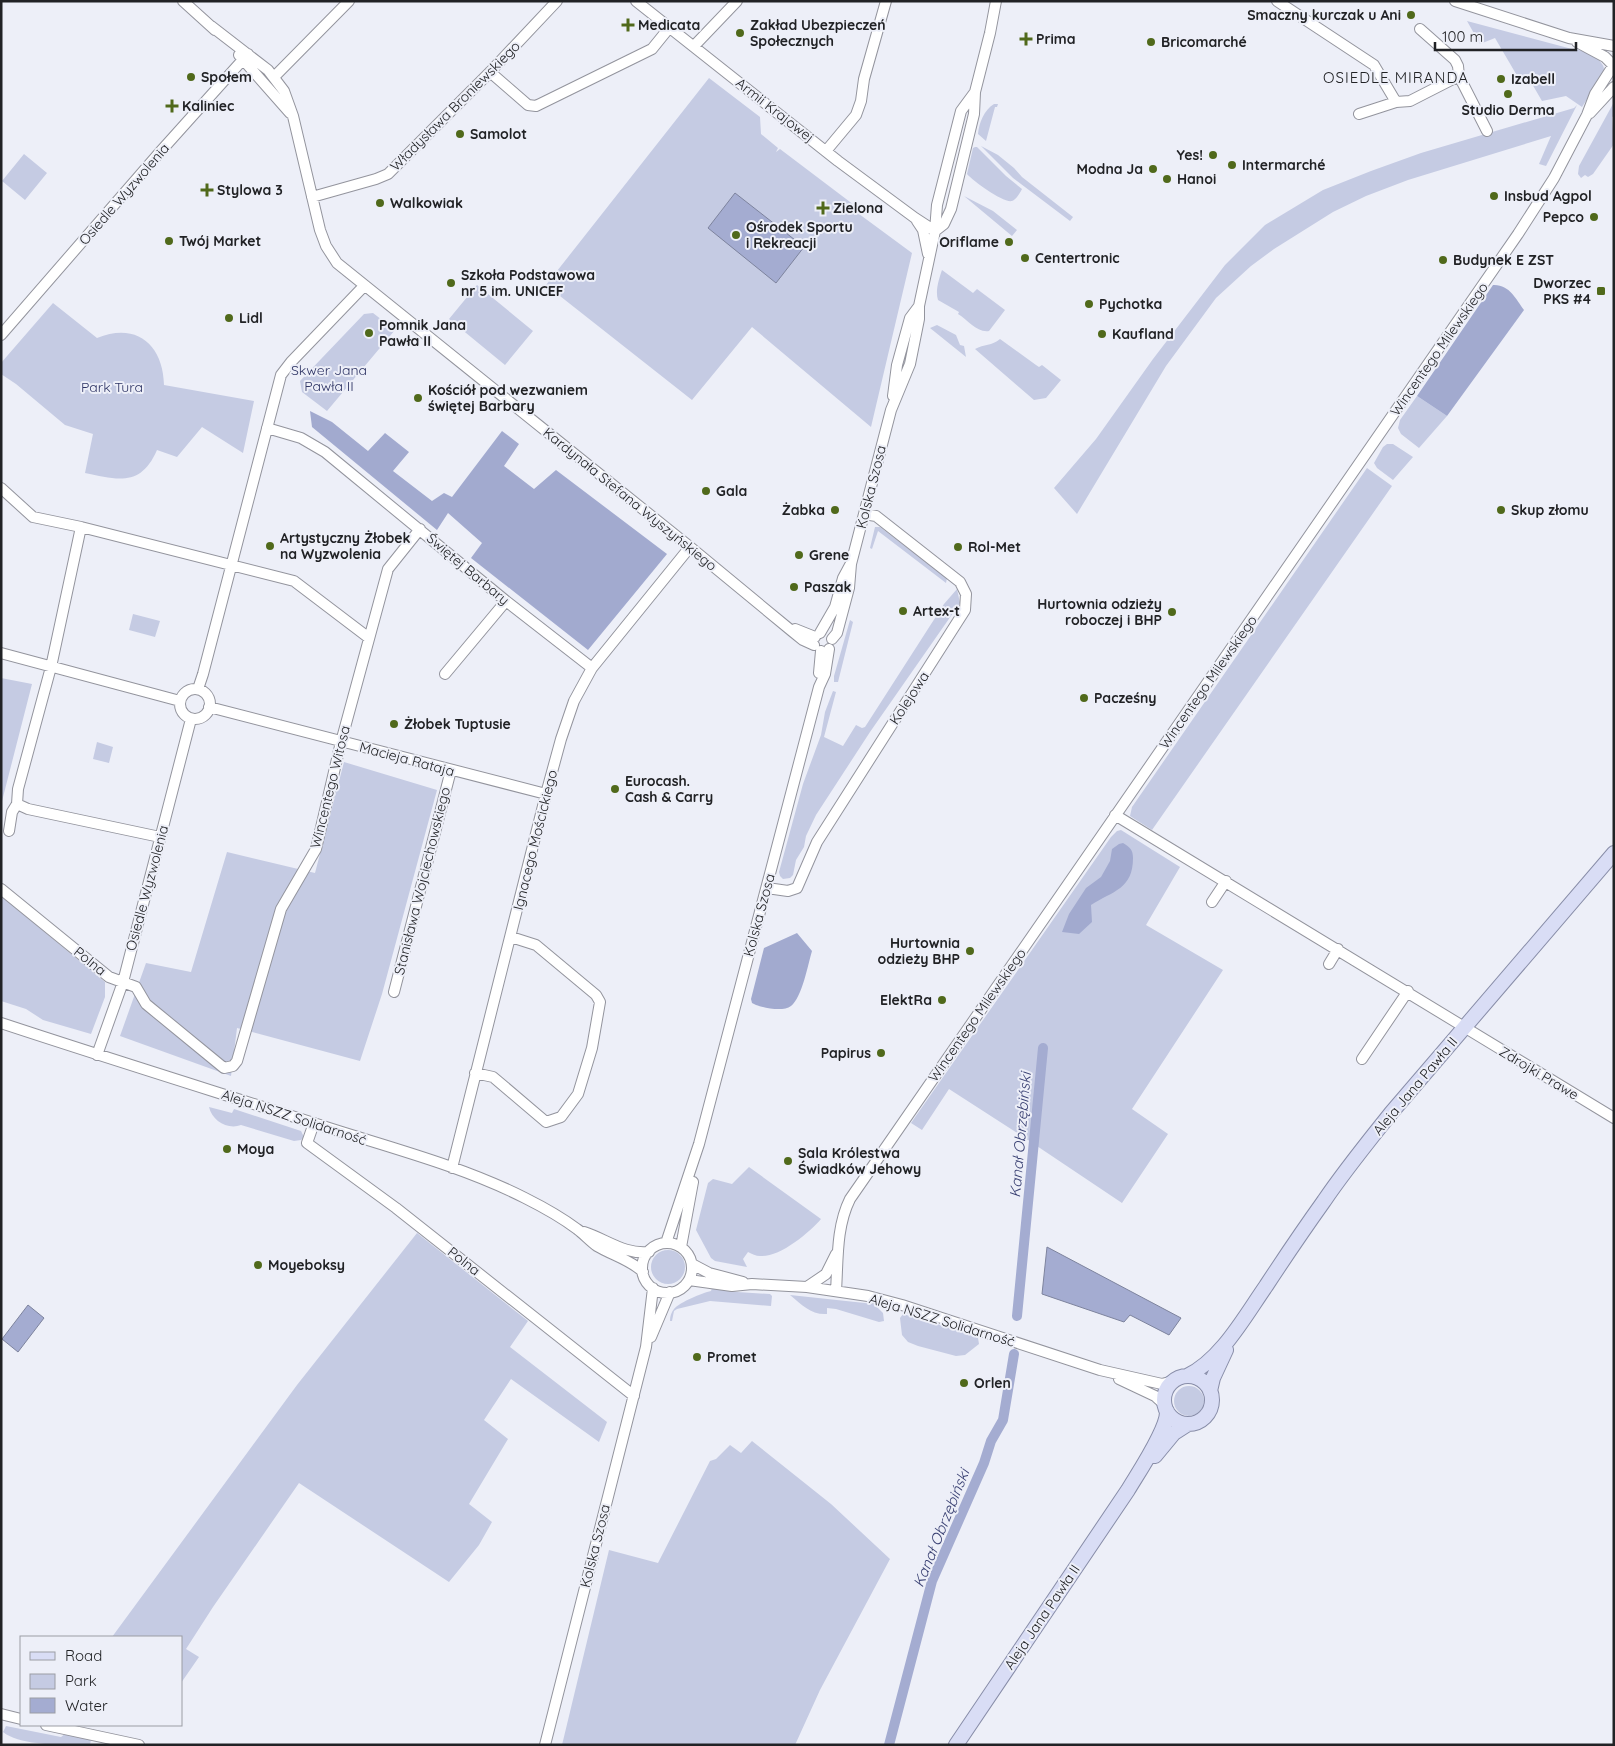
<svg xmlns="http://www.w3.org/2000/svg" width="1615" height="1746" font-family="Quicksand,sans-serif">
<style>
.green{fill:#c5cbe3}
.forest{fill:#a2aacf}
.water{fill:#a4acd1;stroke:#7d839d}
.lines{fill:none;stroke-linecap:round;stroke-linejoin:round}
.canal{stroke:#a4acd1;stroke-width:10}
.minor-casing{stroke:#93949d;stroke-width:12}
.major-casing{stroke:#888da8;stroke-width:16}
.minor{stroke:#fff;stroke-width:10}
.major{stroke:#d9ddf5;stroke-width:14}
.poi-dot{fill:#50691b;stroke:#edeff8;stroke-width:2}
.labels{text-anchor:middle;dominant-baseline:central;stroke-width:4;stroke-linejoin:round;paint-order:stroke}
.poi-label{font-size:14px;font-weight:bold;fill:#212225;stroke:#edeff8;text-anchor:start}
.street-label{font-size:14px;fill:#212225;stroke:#edeff8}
.park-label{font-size:14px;fill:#2e3464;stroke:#edeff8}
.neighbourhood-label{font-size:15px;letter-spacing:1px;fill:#212225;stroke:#edeff8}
.water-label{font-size:15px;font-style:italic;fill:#3a4173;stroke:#edeff8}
</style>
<rect width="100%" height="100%" fill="#edeff8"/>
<path class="green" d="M 1467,21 L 1572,49 C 1580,49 1598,56 1602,64 C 1604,66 1604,69 1604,72 L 1582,107 L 1566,96 L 1542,101 L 1528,77 L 1526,76 L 1519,79 L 1495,38 L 1480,44 Z
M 709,78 L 760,117 L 761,134 L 778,148 L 776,152 L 780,149 L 858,208 L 855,211 L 912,253 L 871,427 L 752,327 L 692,400 L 546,285 Z
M 1614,102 L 1614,116 L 1612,117 L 1614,144 L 1593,174 L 1588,177 L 1585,175 L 1581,178 L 1578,174 L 1579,166 Z
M 994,104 L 998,104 L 997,107 L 995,107 L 986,141 L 978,134 C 979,123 984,110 994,104 Z
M 1577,105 L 1546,166 L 1539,164 L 1551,136 L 1408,180 L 1366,196 L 1333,212 L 1274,249 L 1251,266 L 1216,298 L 1166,366 L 1077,514 L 1054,488 L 1096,439 L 1153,359 L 1225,265 L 1265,225 L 1323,190 L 1371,171 L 1421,153 L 1574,108 Z
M 981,146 L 998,155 L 1014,168 L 1022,177 L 1073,217 L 1070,221 L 1013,178 Z
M 975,147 L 977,147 L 1006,176 L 1022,189 C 1020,193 1016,200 1012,201 C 1003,203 973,181 967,174 L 973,148 Z
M 24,154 L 47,173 L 25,200 L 2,181 Z
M 964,196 L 993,211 L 1017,230 L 1012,236 Z
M 942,270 L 973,293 L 977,289 L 1005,310 L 989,331 C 977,333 968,320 958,314 L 959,312 L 938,300 C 935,291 939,279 942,270 Z
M 477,285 L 533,331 L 505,365 L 449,319 Z
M 53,303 L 97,338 C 136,322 163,344 164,385 L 254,401 L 243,453 L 202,427 L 177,457 L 157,450 C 141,487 118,480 85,473 L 93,434 L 65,425 L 16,384 L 1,374 L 1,363 Z
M 373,313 L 395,330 L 327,411 L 302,392 L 300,381 L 364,314 Z
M 937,325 L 956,335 L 960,345 L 964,346 L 966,357 L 930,328 Z
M 1000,339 L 1036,365 L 1039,367 L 1042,365 L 1061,380 L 1046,398 L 1034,400 L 975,349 C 984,344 992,346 1000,339 Z
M 1417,396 L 1447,416 L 1419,448 L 1401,434 L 1398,428 L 1400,420 Z
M 1387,444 L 1393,444 L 1413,457 L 1393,480 L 1377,468 L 1374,463 L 1383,447 Z
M 1367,468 L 1392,486 L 1152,830 L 1130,816 L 1132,807 Z
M 875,527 L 880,527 L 947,578 L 946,583 L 878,531 L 872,549 L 870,548 Z
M 957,589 L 960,603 L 870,732 L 816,815 L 806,836 L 804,847 L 796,860 L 793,875 L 790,878 L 783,879 L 780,876 L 779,872 L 803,784 L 821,735 L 825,712 L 833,691 L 836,692 L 824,737 L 843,746 L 856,725 L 862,728 L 865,727 L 944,604 Z
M 133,614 L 160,621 L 155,637 L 129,630 Z
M 850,620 L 853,622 L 838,682 L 834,682 L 834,676 Z
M 1,678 L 32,684 L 1,805 Z
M 97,742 L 113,747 L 109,763 L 93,759 Z
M 344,762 L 437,790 L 382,994 L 360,1061 L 237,1028 L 231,1076 L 120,1036 L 146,963 L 191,972 L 227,852 L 315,873 Z
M 1121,830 L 1180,867 L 1146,925 L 1223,970 L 1132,1109 L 1168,1134 L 1122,1203 L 1025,1138 L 949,1089 L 922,1130 L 911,1123 L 1111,837 L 1117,831 Z
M 1,896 L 105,982 L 105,997 L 91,1034 L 43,1020 L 26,1009 L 1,1001 Z
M 209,1107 L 232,1113 L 234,1109 L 301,1131 L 304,1137 L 301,1140 L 294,1141 L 241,1125 C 228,1130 212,1121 209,1107 Z
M 749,1167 L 821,1219 C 809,1233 779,1258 760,1256 C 756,1256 752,1254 748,1252 L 743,1259 L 747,1267 L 715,1261 L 711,1258 L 696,1230 L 708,1183 L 713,1179 L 732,1184 Z
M 417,1233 L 528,1321 L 510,1347 L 607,1422 L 599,1442 L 511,1379 L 484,1420 L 508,1439 L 469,1504 L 492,1522 L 479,1545 L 449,1582 L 299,1483 L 213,1607 L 186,1649 L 199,1657 L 181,1683 L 181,1637 L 112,1637 L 297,1385 Z
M651 1267a17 17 0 1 1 34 0a17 17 0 1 1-34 0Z
M 712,1288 L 737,1292 L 770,1294 L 772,1296 L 771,1306 L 710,1301 L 677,1309 L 674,1311 L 672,1321 L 670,1321 C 670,1316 671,1313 674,1309 C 680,1302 702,1293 711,1291 Z
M 790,1295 L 874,1304 L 883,1313 L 884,1321 L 879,1322 L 836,1309 L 827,1308 L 827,1314 C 811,1315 802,1305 790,1295 Z
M 903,1314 L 951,1328 L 978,1338 L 979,1344 L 965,1355 L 956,1356 L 918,1346 L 908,1342 L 902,1335 L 900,1318 Z
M1174 1401a15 15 0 1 1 30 0a15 15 0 1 1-30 0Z
M 752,1441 L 831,1504 L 890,1559 L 820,1690 L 795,1745 L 562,1745 L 609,1550 L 658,1563 L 710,1461 L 716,1459 L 730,1445 L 741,1453 Z
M 6,1726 L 61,1737 L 65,1734 L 72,1734 L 91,1739 L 90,1745 C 65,1745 20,1746 3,1732 Z"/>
<path class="forest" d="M 1493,285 C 1509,284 1516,299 1524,310 L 1447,416 L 1417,396 Z
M 310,411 L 332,422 L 368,451 L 385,433 L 409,452 L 393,471 L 432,501 L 444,493 L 452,497 L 502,431 L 519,444 L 504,466 L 534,489 L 556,470 L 667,554 L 588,650 L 471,558 L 482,543 L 448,513 L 437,530 L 312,427 Z
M 1123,843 C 1130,847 1133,850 1133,858 C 1133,889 1113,891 1091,905 L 1092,922 L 1079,934 L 1062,932 L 1069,914 L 1086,888 L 1101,877 L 1110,861 L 1112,849 L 1119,844 Z
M 797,933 L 812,951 C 808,964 802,998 791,1006 C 783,1012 765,1008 756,1005 L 752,1003 L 751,999 L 764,948 Z"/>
<path class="water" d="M 735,193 L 804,247 L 776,283 L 708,228 Z
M 1047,1247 L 1181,1318 L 1169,1335 L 1130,1315 L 1124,1322 L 1042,1294 Z
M 28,1305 L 44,1318 L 18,1352 L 2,1339 Z"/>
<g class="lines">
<path class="canal" d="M 1017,1316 L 1043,1048
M 889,1745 L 932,1581 L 984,1463 L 991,1441 L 1003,1420 L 1014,1354"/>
<g class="minor-casing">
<path id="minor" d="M 183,1 L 215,30
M 636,1 L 838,161 L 915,218 L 935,231
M 1277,1 L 1374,65 L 1396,102
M 1455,1 L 1569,38 L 1614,46
M 211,26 L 268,70 L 284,91 L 293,116 L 320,230 L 326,246 L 337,263 L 690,547 L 793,632 L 803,640 L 814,645
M 1420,29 L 1455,60 L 1458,66 L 1459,76
M 1577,42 L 1605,57 L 1612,64
M 694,46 L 737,1
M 239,55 L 290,113
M 490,72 L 528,105 L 536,106 L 652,49 L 669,28
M 274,77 L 349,1
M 1590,113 L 1614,87
M 1359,114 L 1396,102 L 1410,101 L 1459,76 L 1487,131
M 826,151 L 856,115 L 861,101 L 864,79 L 886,1
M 312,197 L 376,179 L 388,174 L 490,72 L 557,1
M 917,221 L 923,230 L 928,254
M 935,231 L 944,224 L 951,209 L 974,114 L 975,92 L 990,33 L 996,1
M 1,335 L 160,152 L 248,54
M 893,396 L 897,365 L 910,318 L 919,306
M 267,428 L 301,438 L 325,452 L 506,601 L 592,668
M 1,488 L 33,517 L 81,527 L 51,667 L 18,789 L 17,804 L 28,809 L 160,837
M 81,527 L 294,581 L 369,638
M 795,629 L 815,637
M 820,633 L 835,607 L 843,578 L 850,565
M 832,639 L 837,633 L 849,588 L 851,564 L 891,410 L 910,364 L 919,319 L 919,306 L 935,231 L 937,205 L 961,111 L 975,92
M 1,653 L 180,701
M 819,673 L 821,651
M 445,674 L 506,601
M 198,689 L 203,674 L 281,375 L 291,362 L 364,286
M180 704a15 15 0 1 1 30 0a15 15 0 1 1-30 0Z
M 209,707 L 546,794
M 1115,815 L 1614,1118
M 9,831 L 12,812 L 17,804
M 767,888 L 788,891 L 797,888 L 817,842 L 965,610 L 966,594 L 960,582 L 876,516 L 864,514
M 1,889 L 109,977 L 136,987 L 146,1004 L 224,1068 L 233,1066 L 237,1061 L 281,909 L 316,849 L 341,742 L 388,569 L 420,529
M 1212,902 L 1226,881
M 1329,964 L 1338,949
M 394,992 L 451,770
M 1,1023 C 110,1059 220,1093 329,1128 C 395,1149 464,1167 525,1198 C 543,1207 561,1217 577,1229 C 584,1234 590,1241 597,1246 C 612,1255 631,1260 643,1272
M 97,1055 L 123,982 L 191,719
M 1362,1059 L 1408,991
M 475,1073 L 493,1077 L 546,1122 L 561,1117 L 578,1094 L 592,1048 L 600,1002 L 596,995 L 536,945 L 511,937
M 314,1123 L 307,1143 L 396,1208 L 634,1396
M 452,1168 L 546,794 L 561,739 L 574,701 L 592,668 L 690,547
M 584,1232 C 606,1239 625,1255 649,1252
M 666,1243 L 699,1144 L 819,687 L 825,674 L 829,649
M642 1268a25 25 0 1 1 50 0a25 25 0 1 1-50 0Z
M 681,1247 L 693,1182
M 692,1264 L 709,1273 L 743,1282
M 689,1280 L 732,1286 L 752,1284 L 807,1287 L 868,1296 L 902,1305 L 1100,1370 L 1162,1384 L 1173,1381
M 807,1287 L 826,1274 L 836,1254
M 836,1291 C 838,1261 836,1227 850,1199 L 1518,234 L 1554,178 L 1587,115 L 1595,94 L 1613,66
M 651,1337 L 670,1292
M 1119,1379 L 1155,1396 L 1165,1405
M 1,1714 L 21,1719
M 46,1725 L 139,1745
M 545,1745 L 646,1347 L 653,1288"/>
</g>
<g class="major-casing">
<path id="major" d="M 1187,1376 C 1221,1360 1245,1316 1266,1286 C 1285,1257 1304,1229 1324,1201 C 1345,1170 1368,1142 1391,1113 L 1614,853
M1164 1400a24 24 0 1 1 48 0a24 24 0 1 1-48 0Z
M 1210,1391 L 1213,1378 L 1226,1350
M 1155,1456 L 1174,1433 L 1188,1424
M 956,1745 L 1128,1490 C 1138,1473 1168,1429 1167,1411"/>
</g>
<use href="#minor" class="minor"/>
<use href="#major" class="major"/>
</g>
<g class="poi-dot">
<circle cx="1411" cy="15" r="5"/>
<path d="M625.5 17.5h5v5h5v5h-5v5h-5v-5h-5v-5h5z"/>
<circle cx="740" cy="33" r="5"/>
<path d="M1023.5 31.5h5v5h5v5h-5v5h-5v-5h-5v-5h5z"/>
<circle cx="1151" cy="42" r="5"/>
<circle cx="191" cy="77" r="5"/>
<circle cx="1501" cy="79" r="5"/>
<circle cx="1508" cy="94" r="5"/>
<path d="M169.5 98.5h5v5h5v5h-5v5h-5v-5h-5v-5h5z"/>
<circle cx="460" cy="134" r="5"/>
<circle cx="1213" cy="155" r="5"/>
<circle cx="1232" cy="165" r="5"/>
<circle cx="1153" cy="169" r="5"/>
<circle cx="1167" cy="179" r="5"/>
<path d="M204.5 182.5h5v5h5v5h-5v5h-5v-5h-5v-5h5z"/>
<circle cx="1494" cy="196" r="5"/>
<circle cx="380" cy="203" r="5"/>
<path d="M820.5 200.5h5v5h5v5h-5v5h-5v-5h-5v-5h5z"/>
<circle cx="1594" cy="217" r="5"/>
<circle cx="736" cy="235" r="5"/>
<circle cx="169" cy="241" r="5"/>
<circle cx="1009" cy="242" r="5"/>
<circle cx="1025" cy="258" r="5"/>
<circle cx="1443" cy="260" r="5"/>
<circle cx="451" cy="283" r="5"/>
<rect x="1596" y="286" width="10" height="10" rx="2.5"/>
<circle cx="1089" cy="304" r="5"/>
<circle cx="229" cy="318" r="5"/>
<circle cx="369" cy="333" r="5"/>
<circle cx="1102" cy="334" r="5"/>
<circle cx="418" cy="398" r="5"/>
<circle cx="706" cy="491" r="5"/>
<circle cx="835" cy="510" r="5"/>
<circle cx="1501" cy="510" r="5"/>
<circle cx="270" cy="546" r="5"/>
<circle cx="958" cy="547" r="5"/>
<circle cx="799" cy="555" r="5"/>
<circle cx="794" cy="587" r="5"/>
<circle cx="903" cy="611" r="5"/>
<circle cx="1172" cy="612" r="5"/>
<circle cx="1084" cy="698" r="5"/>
<circle cx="394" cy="724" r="5"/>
<circle cx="615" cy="789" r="5"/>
<circle cx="970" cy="951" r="5"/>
<circle cx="942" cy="1000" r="5"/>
<circle cx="881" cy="1053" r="5"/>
<circle cx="227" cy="1149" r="5"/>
<circle cx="788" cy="1161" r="5"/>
<circle cx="258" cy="1265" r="5"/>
<circle cx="697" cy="1357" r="5"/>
<circle cx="964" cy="1383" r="5"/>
</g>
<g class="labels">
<g class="poi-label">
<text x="1401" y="15" text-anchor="end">Smaczny kurczak u Ani</text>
<text x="638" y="25">Medicata</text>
<text x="750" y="25">Zakład Ubezpieczeń<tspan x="750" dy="16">Społecznych</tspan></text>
<text x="1036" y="39">Prima</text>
<text x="1161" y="42">Bricomarché</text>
<text x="201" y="77">Społem</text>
<text x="1511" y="79">Izabell</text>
<text x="182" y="106">Kaliniec</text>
<text x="1508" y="110" text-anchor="middle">Studio Derma</text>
<text x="470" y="134">Samolot</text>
<text x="1203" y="155" text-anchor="end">Yes!</text>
<text x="1242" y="165">Intermarché</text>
<text x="1143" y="169" text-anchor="end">Modna Ja</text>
<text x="1177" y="179">Hanoi</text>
<text x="217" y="190">Stylowa 3</text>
<text x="1504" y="196">Insbud Agpol</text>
<text x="390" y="203">Walkowiak</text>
<text x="833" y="208">Zielona</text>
<text x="1584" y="217" text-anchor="end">Pepco</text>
<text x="746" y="227">Ośrodek Sportu<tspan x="746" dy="16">i Rekreacji</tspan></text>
<text x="179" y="241">Twój Market</text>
<text x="999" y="242" text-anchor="end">Oriflame</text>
<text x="1035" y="258">Centertronic</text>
<text x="1453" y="260">Budynek E ZST</text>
<text x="461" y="275">Szkoła Podstawowa<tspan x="461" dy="16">nr 5 im. UNICEF</tspan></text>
<text x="1591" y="283" text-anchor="end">Dworzec<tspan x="1591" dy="16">PKS #4</tspan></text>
<text x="1099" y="304">Pychotka</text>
<text x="239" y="318">Lidl</text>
<text x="379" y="325">Pomnik Jana<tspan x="379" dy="16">Pawła II</tspan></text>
<text x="1112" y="334">Kaufland</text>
<text x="428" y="390">Kościół pod wezwaniem<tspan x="428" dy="16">świętej Barbary</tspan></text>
<text x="716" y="491">Gala</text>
<text x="825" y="510" text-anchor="end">Żabka</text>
<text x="1511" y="510">Skup złomu</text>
<text x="280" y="538">Artystyczny Żłobek<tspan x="280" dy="16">na Wyzwolenia</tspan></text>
<text x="968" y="547">Rol-Met</text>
<text x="809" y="555">Grene</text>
<text x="804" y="587">Paszak</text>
<text x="1162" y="604" text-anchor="end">Hurtownia odzieży<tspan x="1162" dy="16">roboczej i BHP</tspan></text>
<text x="913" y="611">Artex-t</text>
<text x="1094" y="698">Pacześny</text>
<text x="404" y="724">Żłobek Tuptusie</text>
<text x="625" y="781">Eurocash.<tspan x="625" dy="16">Cash &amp; Carry</tspan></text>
<text x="960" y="943" text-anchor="end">Hurtownia<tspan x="960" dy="16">odzieży BHP</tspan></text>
<text x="932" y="1000" text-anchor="end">ElektRa</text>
<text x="871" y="1053" text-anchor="end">Papirus</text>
<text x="237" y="1149">Moya</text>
<text x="798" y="1153">Sala Królestwa<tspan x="798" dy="16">Świadków Jehowy</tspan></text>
<text x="268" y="1265">Moyeboksy</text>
<text x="707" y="1357">Promet</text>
<text x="974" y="1383">Orlen</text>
</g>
<g class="street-label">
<text transform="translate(455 106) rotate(-45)">Władysława Broniewskiego</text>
<text transform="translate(775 110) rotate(38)">Armii Krajowej</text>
<text transform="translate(124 194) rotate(-49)">Osiedle Wyzwolenia</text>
<text transform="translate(1439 349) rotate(-55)">Wincentego Milewskiego</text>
<text transform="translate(871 487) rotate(-76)">Kolska Szosa</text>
<text transform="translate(630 499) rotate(39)">Kardynała Stefana Wyszyńskiego</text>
<text transform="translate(468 569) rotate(40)">Świętej Barbary</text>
<text transform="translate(1208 682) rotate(-55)">Wincentego Milewskiego</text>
<text transform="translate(909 698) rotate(-57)">Kolejowa</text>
<text transform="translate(407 759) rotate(15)">Macieja Rataja</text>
<text transform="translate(330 787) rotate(-76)">Wincentego Witosa</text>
<text transform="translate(535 840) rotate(-76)">Ignacego Mościckiego</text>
<text transform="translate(422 881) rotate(-76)">Stanisława Wojciechowskiego</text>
<text transform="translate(147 888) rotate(-75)">Osiedle Wyzwolenia</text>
<text transform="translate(759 915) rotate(-75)">Kolska Szosa</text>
<text transform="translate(90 961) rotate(39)">Polna</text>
<text transform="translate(977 1015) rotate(-55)">Wincentego Milewskiego</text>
<text transform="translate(1539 1073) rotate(31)">Zdrojki Prawe</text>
<text transform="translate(1415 1086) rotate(-50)">Aleja Jana Pawła II</text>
<text transform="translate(294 1117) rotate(18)">Aleja NSZZ Solidarność</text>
<text transform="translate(464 1261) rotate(38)">Polna</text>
<text transform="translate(942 1320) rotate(17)">Aleja NSZZ Solidarność</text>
<text transform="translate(595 1546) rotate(-76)">Kolska Szosa</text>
<text transform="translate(1042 1617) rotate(-56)">Aleja Jana Pawła II</text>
</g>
<g class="park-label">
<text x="329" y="370">Skwer Jana<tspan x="329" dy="16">Pawła II</tspan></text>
<text x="112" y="387">Park Tura</text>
</g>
<g class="neighbourhood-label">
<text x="1396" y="77">OSIEDLE MIRANDA</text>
</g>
<g class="water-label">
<text transform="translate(1020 1135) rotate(-85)">Kanał Obrzębiński</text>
<text transform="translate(941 1528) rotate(-68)">Kanał Obrzębiński</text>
</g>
</g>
<rect width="1615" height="1746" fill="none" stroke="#212225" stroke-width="5"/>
<rect x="20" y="1636" width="162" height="90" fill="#edeff8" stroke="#9b9da4"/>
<rect x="30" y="1652" width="25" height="8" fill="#d9ddf5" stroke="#9b9da4"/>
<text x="65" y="1661" font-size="15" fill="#212225">Road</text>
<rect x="30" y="1674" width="25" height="15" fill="#c5cbe3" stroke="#9b9da4"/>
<text x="65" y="1686" font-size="15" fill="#212225">Park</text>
<rect x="30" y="1698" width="25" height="15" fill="#a4acd1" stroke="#9b9da4"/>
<text x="65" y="1711" font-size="15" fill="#212225">Water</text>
<path d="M1435 42v8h141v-8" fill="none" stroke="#212225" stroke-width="2.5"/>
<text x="1442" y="42" font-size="15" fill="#212225" stroke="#edeff8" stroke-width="4" paint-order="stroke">100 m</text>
</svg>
